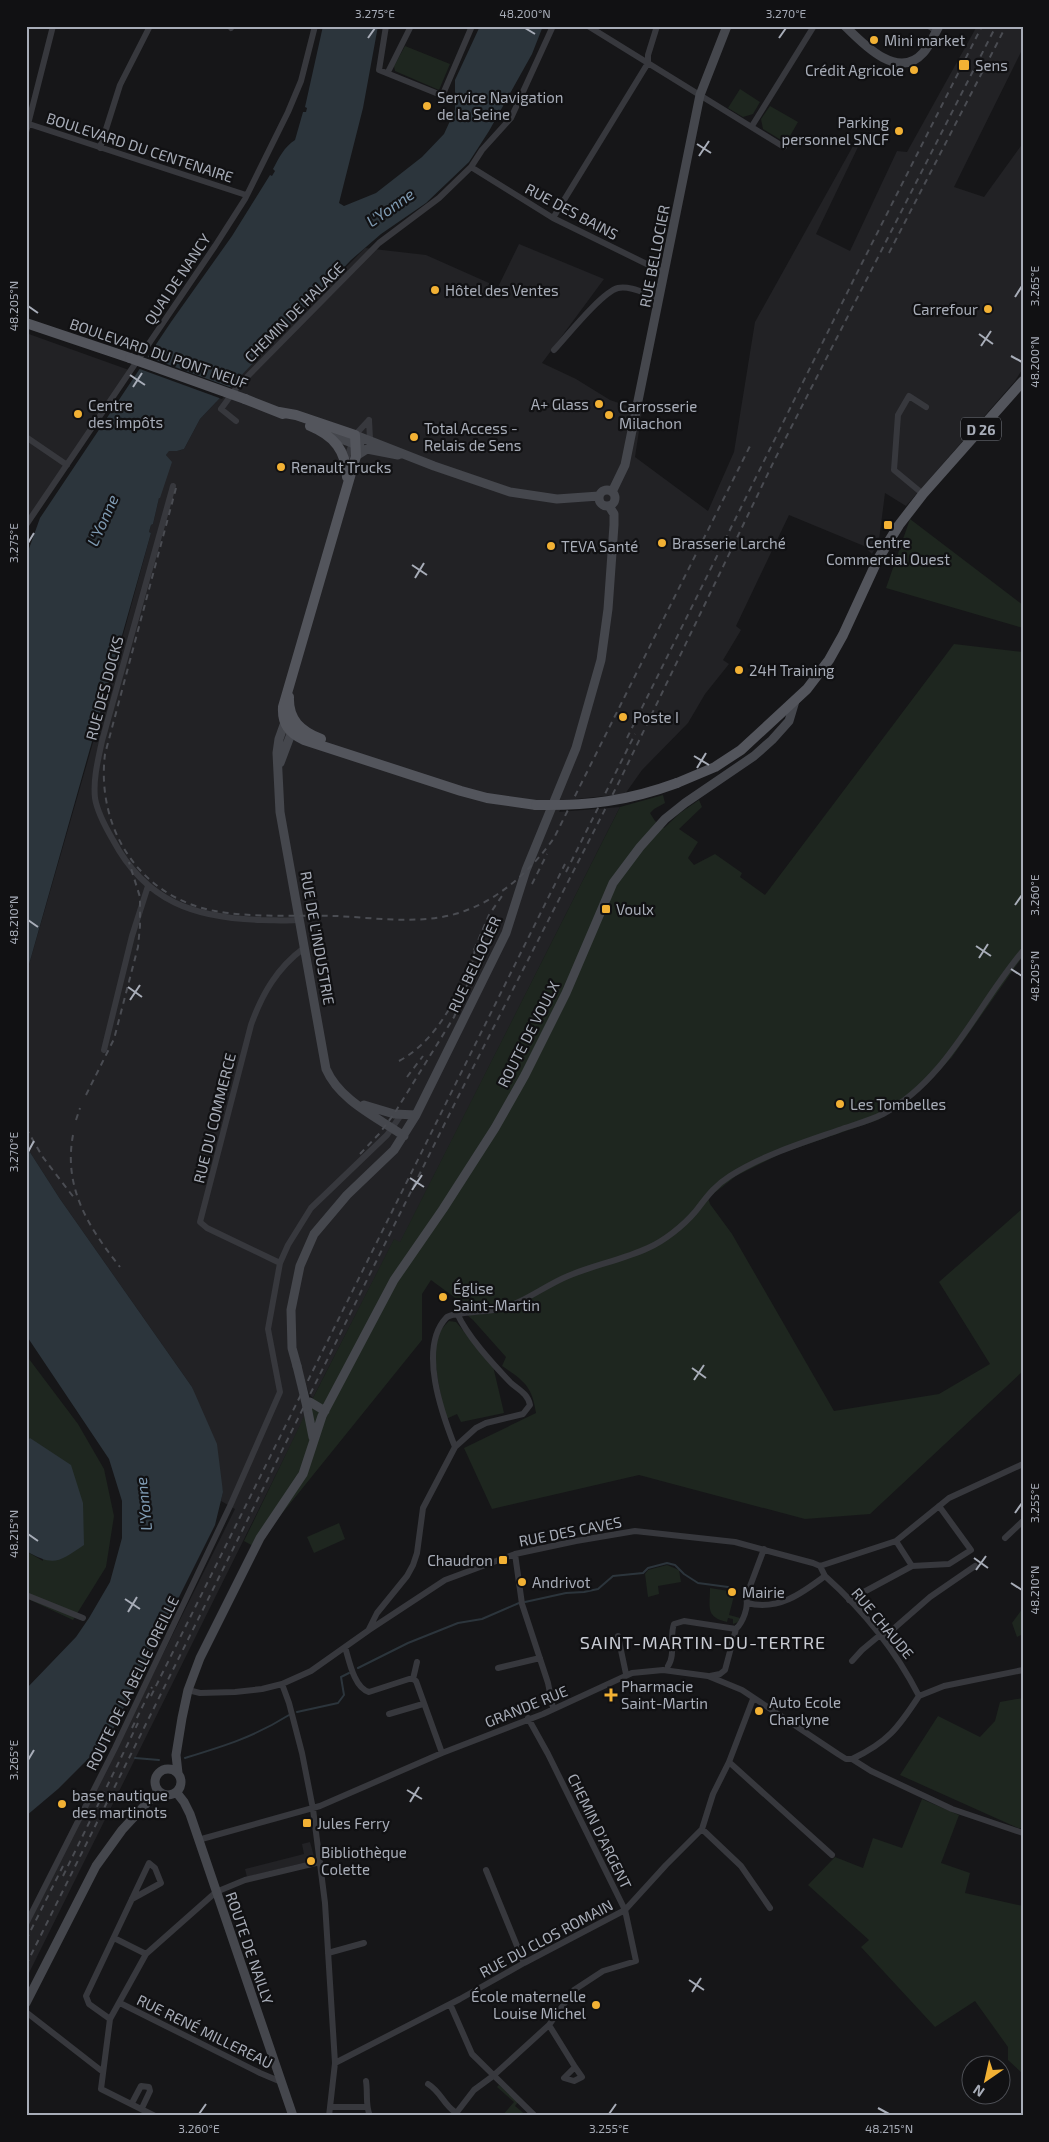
<svg xmlns="http://www.w3.org/2000/svg" width="1049" height="2142" font-family="'Exo 2',sans-serif">
<style>
.built{fill:#222225}
.green{fill:#1e261f}
.water{fill:#2c353c}
.pier{fill:#161618}
.lines{fill:none;stroke-linecap:round;stroke-linejoin:round}
.stream{stroke:#2c353c;stroke-width:2}
.street{stroke:#37383d;stroke-width:6}
.secondary{stroke:#45474d;stroke-width:9}
.primary{stroke:#53555c;stroke-width:10}
.rail{stroke:#4a4c52;stroke-width:2;stroke-dasharray:6 5;stroke-linecap:butt}
.secondary-bridge{stroke:#45474d;stroke-width:9}
.primary-bridge{stroke:#53555c;stroke-width:10}
.ticks{fill:none;stroke:#a8adb8;stroke-width:2}
.poi-dot{fill:#f2b134;stroke:#111113;stroke-width:2}
.labels{text-anchor:middle;dominant-baseline:central;stroke-width:4.5;stroke-linejoin:round;paint-order:stroke}
.shield{fill:#111113;stroke:#7b7e86;stroke-width:1}
.shield-label{font-size:14px;font-weight:bold;fill:#a8adb8}
.poi-label{font-size:15px;fill:#a8adb8;stroke:#111113;text-anchor:start}
.street-label{font-size:15px;fill:#a8adb8;stroke:#111113}
.water-label{font-size:16px;font-style:italic;fill:#7f9bb3;stroke:#111113}
.quarter-label{font-size:18px;letter-spacing:1px;fill:#c9ccd4;stroke:#111113}
.neatline{fill:none;stroke:#a8adb8;stroke-width:2}
.ticks-label{font-size:12px;text-anchor:middle;fill:#a8adb8}
</style>
<rect width="100%" height="100%" fill="#161618"/>
<path class="built" d="M 977,26 L 1023,26 L 1023,48 L 954,187 L 984,197 L 1023,143 L 1023,368 L 1015,381 L 906,506 L 885,493 L 879,540 L 872,554 L 864,546 L 789,515 L 736,626 L 741,630 L 723,660 L 729,664 L 705,694 L 688,723 L 642,770 L 625,794 L 566,800 L 559,812 L 620,807 L 400,1243 L 394,1240 L 313,1398 L 309,1394 L 301,1367 L 297,1384 L 306,1414 L 26,1979 L 26,1930 L 235,1509 L 221,1501 L 223,1491 L 192,1387 L 60,1199 L 26,1146 L 26,975 L 107,694 L 151,533 L 149,532 L 151,525 L 153,524 L 159,498 L 171,462 L 166,455 L 169,450 L 177,451 L 184,449 L 200,419 L 279,335 L 365,248 L 426,255 L 498,287 L 519,244 L 604,279 L 542,363 L 576,379 L 610,400 L 642,411 L 635,457 L 708,511 L 734,452 L 755,322 L 853,146 L 858,147 L 816,234 L 850,251 L 897,151 L 907,152 Z
M 26,333 L 129,370 L 26,523 Z
M 310,1842 L 315,1860 L 247,1877 L 245,1869 L 304,1854 L 302,1844 Z"/>
<path class="green" d="M 405,46 L 450,64 L 439,90 L 395,71 L 394,66 Z
M 740,89 L 760,102 L 753,114 L 743,117 L 728,108 Z
M 770,106 L 798,122 L 786,143 L 763,129 L 761,119 Z
M 910,519 L 1023,605 L 1023,628 L 886,588 Z
M 954,644 L 1023,652 L 1023,956 L 952,1057 L 927,1084 L 878,1120 L 782,1153 L 736,1176 L 708,1198 L 710,1204 L 732,1234 L 834,1411 L 939,1394 L 990,1364 L 939,1282 L 1023,1208 L 1023,1371 L 870,1514 L 805,1519 L 639,1475 L 492,1509 L 464,1448 L 536,1413 C 532,1386 524,1381 502,1366 L 506,1357 L 473,1320 L 459,1308 L 458,1300 L 431,1280 L 422,1294 L 422,1340 L 255,1547 L 244,1541 L 313,1398 L 394,1239 L 400,1242 L 620,807 L 663,795 L 665,803 L 654,809 L 650,813 L 655,821 L 664,828 L 680,813 L 699,800 L 702,807 L 679,829 L 698,842 L 688,858 L 694,865 L 715,854 L 742,873 L 740,877 L 765,895 Z
M 449,1321 L 456,1322 L 493,1366 L 504,1413 L 461,1422 L 457,1414 L 446,1419 C 442,1401 432,1358 436,1341 C 438,1333 443,1327 449,1321 Z
M 26,1355 L 78,1424 L 104,1469 L 114,1516 L 106,1567 L 73,1620 L 26,1598 L 26,1551 L 43,1561 L 30,1438 L 26,1441 Z
M 339,1523 L 345,1539 L 314,1553 L 307,1537 Z
M 667,1565 L 679,1570 L 681,1582 L 658,1586 L 659,1594 L 648,1597 L 645,1574 L 648,1570 Z
M 710,1588 L 735,1592 L 729,1615 L 740,1618 L 738,1622 L 733,1624 L 733,1619 L 728,1618 L 727,1622 C 705,1617 710,1607 710,1588 Z
M 1023,1608 L 1023,1634 L 1017,1637 L 1012,1623 Z
M 1023,1698 L 1023,1828 L 1018,1828 L 900,1775 L 938,1716 L 980,1737 L 995,1721 L 1000,1702 Z
M 922,1799 L 959,1815 L 941,1863 L 970,1873 L 965,1893 L 1023,1906 L 1023,2074 L 1008,2060 L 1008,2047 L 975,2001 L 935,2027 L 861,1947 L 869,1940 L 808,1885 L 835,1857 L 863,1868 L 873,1838 L 902,1848 Z
M 499,2085 L 518,2102 L 515,2106 L 526,2115 L 529,2112 L 531,2116 L 502,2116 L 514,2102 L 497,2087 Z"/>
<path class="water" d="M 323,26 L 378,26 L 363,108 L 339,203 L 344,206 L 376,193 L 422,157 L 444,134 L 455,110 L 455,80 L 480,26 L 543,26 L 532,54 L 489,131 L 469,162 L 426,203 L 381,234 L 351,260 L 200,419 L 184,449 L 177,451 L 169,451 L 166,455 L 172,462 L 160,498 L 159,498 L 153,524 L 151,525 L 149,532 L 151,533 L 26,975 L 26,557 L 40,518 L 171,322 L 232,236 L 270,175 L 272,176 L 275,171 L 273,169 C 279,158 284,147 295,140 L 303,112 L 306,112 L 307,108 L 305,107 Z
M 26,1146 L 60,1199 L 192,1387 L 217,1444 L 223,1492 L 215,1525 L 104,1747 L 92,1755 L 58,1789 L 26,1816 L 26,1689 L 76,1637 L 89,1618 L 110,1582 L 122,1538 L 122,1501 L 109,1459 L 26,1335 Z
M 30,1438 L 71,1465 L 83,1503 L 84,1545 C 59,1562 54,1567 26,1551 L 26,1441 Z"/>
<path class="pier" d="M 145,356 L 232,388 L 222,399 L 137,368 Z"/>
<g class="lines">
<path class="stream" d="M 525,1602 L 566,1593 L 584,1592 L 598,1589 L 613,1576 L 643,1573 L 648,1568 L 667,1563 L 675,1565 L 684,1574 L 698,1583 L 728,1587
M 358,1668 L 408,1643 L 458,1623 L 482,1619 L 519,1603
M 297,1712 L 338,1703 L 344,1695 L 341,1677 L 349,1673
M 135,1758 L 159,1760
M 185,1758 C 224,1746 254,1737 289,1715"/>
<path class="street" d="M 230,26 L 231,28
M 386,26 L 379,70 L 441,95 L 443,94 L 472,26
M 588,26 L 784,147
M 929,26 L 936,31
M 388,72 L 411,26
M 26,123 L 246,195
M 752,126 L 814,26
M 26,132 L 53,26
M 100,148 L 120,85 L 150,26
M 471,167 L 553,218 L 663,272
M 553,218 L 648,63 L 648,55 L 657,26
M 554,350 C 567,336 602,292 618,288 C 630,285 648,295 660,298
M 369,420 L 370,439
M 236,421 L 221,409 L 237,387 L 379,243 L 439,198 L 471,167 L 482,150 L 511,118 L 553,26
M 26,437 L 67,465
M 346,460 L 355,435 L 369,420
M 173,486 L 102,741 C 98,760 93,779 95,798 C 97,811 106,828 113,840 C 146,902 195,918 261,920 C 274,920 287,921 299,920
M 923,494 L 894,470 L 898,415 L 909,396 L 926,407
M 26,525 L 215,246 L 245,199 L 288,112 L 301,81 L 315,26
M 104,1050 L 132,936 L 148,886
M 280,1263 L 207,1228 L 200,1222 L 251,1025 C 262,994 277,968 304,948
M 455,1447 C 442,1414 418,1348 446,1318 C 451,1312 487,1312 499,1309 C 524,1303 544,1286 568,1276 C 594,1265 622,1260 648,1248 C 664,1241 683,1226 695,1212 C 706,1198 714,1186 730,1176 C 763,1155 802,1143 839,1130 C 853,1125 869,1121 883,1114 C 948,1079 977,1005 1023,951
M 1005,1538 L 1023,1521
M 896,1541 L 912,1566
M 515,1554 L 522,1604 L 548,1683 L 553,1708
M 820,1566 L 896,1541 L 949,1498 L 1023,1464
M 820,1566 L 825,1576 C 863,1610 896,1651 919,1696
M 26,1595 L 83,1618
M 849,1600 L 912,1566 L 949,1564 L 971,1550 L 939,1506
M 747,1603 C 778,1611 801,1594 825,1576
M 369,1629 L 377,1613 L 407,1576 L 413,1565 L 417,1553 L 423,1508 L 455,1447 L 476,1428 L 486,1423 L 523,1414 L 530,1405 C 528,1393 517,1389 510,1382 C 492,1363 467,1336 457,1313
M 618,1636 L 626,1674
M 883,1638 L 930,1597 L 975,1566
M 345,1647 C 349,1660 354,1688 369,1692 L 409,1679 L 413,1679 L 416,1681 L 442,1753
M 852,1661 L 862,1650 L 880,1635
M 668,1666 C 676,1655 669,1637 674,1624 L 684,1621 L 736,1629
M 498,1668 L 540,1658
M 710,1676 L 720,1674 L 725,1670 L 736,1629 C 743,1622 749,1607 746,1597 L 764,1549
M 413,1679 L 417,1662
M 282,1684 L 289,1703 L 302,1753 L 313,1809 L 325,1903 L 335,2063 L 329,2116
M 188,1690 L 200,1693 L 235,1692 L 262,1689 L 282,1684 L 311,1671 L 369,1630 L 445,1580 L 515,1554 L 576,1541 L 635,1531 L 735,1542 L 813,1563 L 820,1566
M 919,1696 L 944,1686 L 1023,1670
M 389,1714 L 423,1704
M 852,1759 L 871,1771 L 952,1809 L 1023,1833
M 852,1759 C 888,1742 898,1728 919,1696
M 729,1762 L 832,1855
M 702,1829 L 741,1866 L 770,1908
M 198,1840 L 320,1806 L 442,1753 L 543,1714 L 632,1673 L 663,1670 L 708,1676 L 742,1690 L 838,1754 L 846,1759 L 852,1759
M 486,1870 L 524,1963
M 26,1924 L 115,1748 L 230,1506 L 280,1392 L 268,1329 L 280,1263 L 288,1245 L 311,1208 L 387,1135 L 401,1115
M 114,1938 L 146,1954
M 328,1953 L 364,1943
M 120,2003 L 260,2073 L 279,2081
M 450,2004 L 472,2054 L 535,2116
M 26,2012 L 103,2072
M 110,2019 L 89,2004 L 86,1996 L 149,1863 L 155,1868 L 161,1883 L 132,1899
M 549,2025 L 575,2067 L 564,2078 L 574,2081 L 582,2077 L 575,2067
M 335,2063 L 460,1999 L 524,1963 L 625,1910 L 666,1865 L 702,1829 L 713,1794 L 729,1762 L 753,1699
M 366,2081 C 368,2093 365,2105 370,2116
M 428,2084 C 441,2092 443,2104 455,2112
M 132,2103 L 141,2086 L 149,2087 L 150,2091 L 142,2108
M 330,2107 L 366,2107
M 155,2116 L 101,2089 L 110,2019 L 146,1954 L 216,1892 L 245,1880 L 320,1862
M 202,2116 L 204,2116
M 454,2116 L 474,2090 L 493,2076 L 549,2025 L 574,1990 L 603,1971 L 636,1961 L 625,1910 L 548,1754 L 528,1718"/>
<path class="secondary" d="M 845,26 C 863,44 898,81 923,53 C 930,46 934,35 939,26
M 328,434 L 360,446
M 355,435 L 434,466 L 510,492 L 557,499 L 599,496
M 356,456 L 367,449 L 398,455
M599 498a8 8 0 1 1 16 0a8 8 0 1 1-16 0Z
M 612,492 L 625,465 L 700,95 L 727,26
M 284,725 L 279,739 L 277,753 L 280,812 L 326,1069 C 340,1101 377,1117 404,1136
M 280,763 L 294,726
M 364,1105 L 394,1114 L 416,1115
M 297,1366 L 292,1348 L 291,1310 L 300,1266 L 314,1234 L 347,1195 L 394,1150 L 416,1115 L 506,933 L 526,870 L 576,748 L 601,660 L 608,609 L 614,525 L 614,514 L 609,506
M 310,1402 L 325,1411
M 307,1407 L 313,1437
M155 1782a13 13 0 1 1 26 0a13 13 0 1 1-26 0Z
M 178,1773 L 176,1755 L 182,1718 L 188,1690 L 200,1658 L 260,1538 L 303,1474 L 322,1416 L 394,1280 L 443,1209 L 495,1128 L 525,1075 L 566,993 L 613,883 L 640,847 L 665,819 L 685,803 L 754,756 L 772,740 L 789,721 L 795,701
M 177,1793 L 184,1802 L 190,1814 L 293,2116
M 26,2003 L 96,1866 L 122,1830 L 158,1791"/>
<path class="primary" d="M 26,323 L 130,358
M 245,399 L 283,414
M 279,412 L 296,415 L 355,435 L 356,456 L 283,707 C 282,724 289,733 304,740 L 461,791 L 487,798 L 536,805
M 310,426 C 334,436 346,450 347,477
M 289,697 C 288,720 301,731 321,739
M 677,783 L 715,767 L 741,750 L 807,689 L 829,660 L 843,635 L 878,559 L 899,525 L 923,494 L 1023,381"/>
<path class="rail" d="M 889,253 L 1006,26
M 176,488 L 105,754 C 96,828 139,897 215,911 C 252,918 298,915 336,916 C 379,918 427,926 467,910 C 502,897 533,868 554,838 L 750,446
M 627,738 L 855,277 L 982,26
M 566,872 L 635,734
M 532,884 L 547,854
M 474,950 L 489,915 L 504,893
M 399,1061 C 425,1047 441,1024 455,999
M 407,1077 L 423,1056
M 86,1095 L 114,1039 L 138,947 L 140,926 L 140,897 L 129,862
M 76,1120 L 80,1108
M 26,1128 L 42,1156 L 75,1199
M 73,1135 C 63,1188 89,1228 120,1267
M 360,1154 L 379,1134 L 394,1114 L 454,1017 L 466,989 L 476,945
M 151,1696 L 565,864
M 132,1728 L 152,1687
M 63,1876 L 138,1723
M 26,1940 L 63,1866
M 26,1965 L 458,1097 L 619,782 L 775,459 L 996,26"/>
<path class="secondary-bridge" d="M 297,1366 L 307,1407"/>
<path class="primary-bridge" d="M 130,358 L 245,399
M 536,805 C 588,806 628,801 677,783"/>
</g>
<path class="ticks" d="M 525,28 L 535,34M 368,38 L 375,28M 779,38 L 786,28M 697,144 L 711,153M 699,156 L 709,141M 1015,297 L 1022,286M 28,306 L 38,313M 979,334 L 993,344M 981,346 L 991,331M 1011,356 L 1022,362M 130,375 L 145,385M 133,387 L 142,373M 28,543 L 34,533M 412,565 L 427,575M 415,578 L 424,563M 694,756 L 709,765M 697,768 L 706,753M 1015,905 L 1022,895M 28,920 L 38,927M 976,946 L 991,956M 979,958 L 988,944M 1011,969 L 1022,976M 128,987 L 142,997M 130,1000 L 140,985M 28,1152 L 34,1141M 410,1178 L 424,1187M 412,1190 L 422,1175M 692,1368 L 706,1378M 694,1380 L 704,1365M 1015,1513 L 1022,1503M 28,1534 L 38,1541M 974,1558 L 988,1568M 976,1570 L 986,1556M 1011,1583 L 1022,1590M 125,1599 L 140,1609M 128,1612 L 137,1597M 28,1760 L 34,1750M 407,1790 L 422,1799M 410,1802 L 419,1787M 689,1980 L 704,1990M 692,1992 L 701,1978M 878,2108 L 889,2114M 199,2114 L 206,2104M 609,2114 L 616,2104"/>
<g class="poi-dot">
<circle cx="874" cy="40" r="5"/>
<rect x="958" y="59" width="12" height="12" rx="2.5"/>
<circle cx="914" cy="70" r="5"/>
<circle cx="427" cy="106" r="5"/>
<circle cx="899" cy="131" r="5"/>
<circle cx="435" cy="290" r="5"/>
<circle cx="988" cy="309" r="5"/>
<circle cx="599" cy="404" r="5"/>
<circle cx="78" cy="414" r="5"/>
<circle cx="609" cy="415" r="5"/>
<circle cx="414" cy="437" r="5"/>
<circle cx="281" cy="467" r="5"/>
<rect x="883" y="520" width="10" height="10" rx="2.5"/>
<circle cx="662" cy="543" r="5"/>
<circle cx="551" cy="546" r="5"/>
<circle cx="739" cy="670" r="5"/>
<circle cx="623" cy="717" r="5"/>
<rect x="601" y="904" width="10" height="10" rx="2.5"/>
<circle cx="840" cy="1104" r="5"/>
<circle cx="443" cy="1297" r="5"/>
<rect x="498" y="1555" width="10" height="10" rx="2.5"/>
<circle cx="522" cy="1582" r="5"/>
<circle cx="732" cy="1592" r="5"/>
<path d="M608.5 1687.5h5v5h5v5h-5v5h-5v-5h-5v-5h5z"/>
<circle cx="759" cy="1711" r="5"/>
<circle cx="62" cy="1804" r="5"/>
<rect x="302" y="1818" width="10" height="10" rx="2.5"/>
<circle cx="311" cy="1861" r="5"/>
<circle cx="596" cy="2005" r="5"/>
</g>
<g class="labels">
<rect class="shield" x="961" y="417.5" width="40" height="23" rx="4"/>
<g class="shield-label">
<text x="981" y="429">D 26</text>
</g>
<g class="poi-label">
<text x="884" y="40">Mini market</text>
<text x="975" y="65">Sens</text>
<text x="904" y="70" text-anchor="end">Crédit Agricole</text>
<text x="437" y="97">Service Navigation<tspan x="437" dy="17">de la Seine</tspan></text>
<text x="889" y="122" text-anchor="end">Parking<tspan x="889" dy="17">personnel SNCF</tspan></text>
<text x="445" y="290">Hôtel des Ventes</text>
<text x="978" y="309" text-anchor="end">Carrefour</text>
<text x="589" y="404" text-anchor="end">A+ Glass</text>
<text x="88" y="405">Centre<tspan x="88" dy="17">des impôts</tspan></text>
<text x="619" y="406">Carrosserie<tspan x="619" dy="17">Milachon</tspan></text>
<text x="424" y="428">Total Access -<tspan x="424" dy="17">Relais de Sens</tspan></text>
<text x="291" y="467">Renault Trucks</text>
<text x="888" y="542" text-anchor="middle">Centre<tspan x="888" dy="17">Commercial Ouest</tspan></text>
<text x="672" y="543">Brasserie Larché</text>
<text x="561" y="546">TEVA Santé</text>
<text x="749" y="670">24H Training</text>
<text x="633" y="717">Poste I</text>
<text x="616" y="909">Voulx</text>
<text x="850" y="1104">Les Tombelles</text>
<text x="453" y="1288">Église<tspan x="453" dy="17">Saint-Martin</tspan></text>
<text x="493" y="1560" text-anchor="end">Chaudron</text>
<text x="532" y="1582">Andrivot</text>
<text x="742" y="1592">Mairie</text>
<text x="621" y="1686">Pharmacie<tspan x="621" dy="17">Saint-Martin</tspan></text>
<text x="769" y="1702">Auto Ecole<tspan x="769" dy="17">Charlyne</tspan></text>
<text x="72" y="1795">base nautique<tspan x="72" dy="17">des martinots</tspan></text>
<text x="317" y="1823">Jules Ferry</text>
<text x="321" y="1852">Bibliothèque<tspan x="321" dy="17">Colette</tspan></text>
<text x="586" y="1996" text-anchor="end">École maternelle<tspan x="586" dy="17">Louise Michel</tspan></text>
</g>
<g class="street-label">
<text transform="translate(140 147) rotate(18)">BOULEVARD DU CENTENAIRE</text>
<text transform="translate(572 211) rotate(28)">RUE DES BAINS</text>
<text transform="translate(654 256) rotate(-79)">RUE BELLOCIER</text>
<text transform="translate(177 279) rotate(-56)">QUAI DE NANCY</text>
<text transform="translate(294 312) rotate(-45)">CHEMIN DE HALAGE</text>
<text transform="translate(159 353) rotate(19)">BOULEVARD DU PONT NEUF</text>
<text transform="translate(104 688) rotate(-75)">RUE DES DOCKS</text>
<text transform="translate(318 938) rotate(80)">RUE DE L'INDUSTRIE</text>
<text transform="translate(474 964) rotate(-65)">RUE BELLOCIER</text>
<text transform="translate(528 1034) rotate(-63)">ROUTE DE VOULX</text>
<text transform="translate(214 1118) rotate(-76)">RUE DU COMMERCE</text>
<text transform="translate(570 1531) rotate(-11)">RUE DES CAVES</text>
<text transform="translate(883 1623) rotate(50)">RUE CHAUDE</text>
<text transform="translate(132 1683) rotate(-64)">ROUTE DE LA BELLE OREILLE</text>
<text transform="translate(526 1706) rotate(-22)">GRANDE RUE</text>
<text transform="translate(600 1831) rotate(64)">CHEMIN D'ARGENT</text>
<text transform="translate(546 1938) rotate(-28)">RUE DU CLOS ROMAIN</text>
<text transform="translate(250 1948) rotate(71)">ROUTE DE NAILLY</text>
<text transform="translate(205 2031) rotate(26)">RUE RENÉ MILLEREAU</text>
</g>
<g class="water-label">
<text transform="translate(390 207) rotate(-35)">L'Yonne</text>
<text transform="translate(102 520) rotate(-66)">L'Yonne</text>
<text transform="translate(143 1504) rotate(-96)">L'Yonne</text>
</g>
<g class="quarter-label">
<text x="703" y="1642">SAINT-MARTIN-DU-TERTRE</text>
</g>
</g>
<rect width="1049" height="2142" fill="none" stroke="#111113" stroke-width="55"/>
<g transform="translate(986 2080) rotate(214)"><circle r="24" fill="#111113" stroke="#4d4f55"/>
<path d="M0-4L9 19L0 12L-9 19Z" fill="#f2b134"/>
<text y="-8" font-size="14" font-weight="bold" text-anchor="middle" fill="#a8adb8">N</text>
</g>
<rect x="28" y="28" width="994" height="2086" class="neatline"/>
<g class="ticks-label">
<text x="375" y="18">3.275°E</text>
<text x="525" y="18">48.200°N</text>
<text x="786" y="18">3.270°E</text>
<text transform="translate(1035 286) rotate(-90)" y="4">3.265°E</text>
<text transform="translate(14 306) rotate(-90)" y="4">48.205°N</text>
<text transform="translate(1035 362) rotate(-90)" y="4">48.200°N</text>
<text transform="translate(14 543) rotate(-90)" y="4">3.275°E</text>
<text transform="translate(1035 895) rotate(-90)" y="4">3.260°E</text>
<text transform="translate(14 920) rotate(-90)" y="4">48.210°N</text>
<text transform="translate(1035 976) rotate(-90)" y="4">48.205°N</text>
<text transform="translate(14 1152) rotate(-90)" y="4">3.270°E</text>
<text transform="translate(1035 1503) rotate(-90)" y="4">3.255°E</text>
<text transform="translate(14 1534) rotate(-90)" y="4">48.215°N</text>
<text transform="translate(1035 1590) rotate(-90)" y="4">48.210°N</text>
<text transform="translate(14 1760) rotate(-90)" y="4">3.265°E</text>
<text x="199" y="2133">3.260°E</text>
<text x="609" y="2133">3.255°E</text>
<text x="889" y="2133">48.215°N</text>
</g>
</svg>
